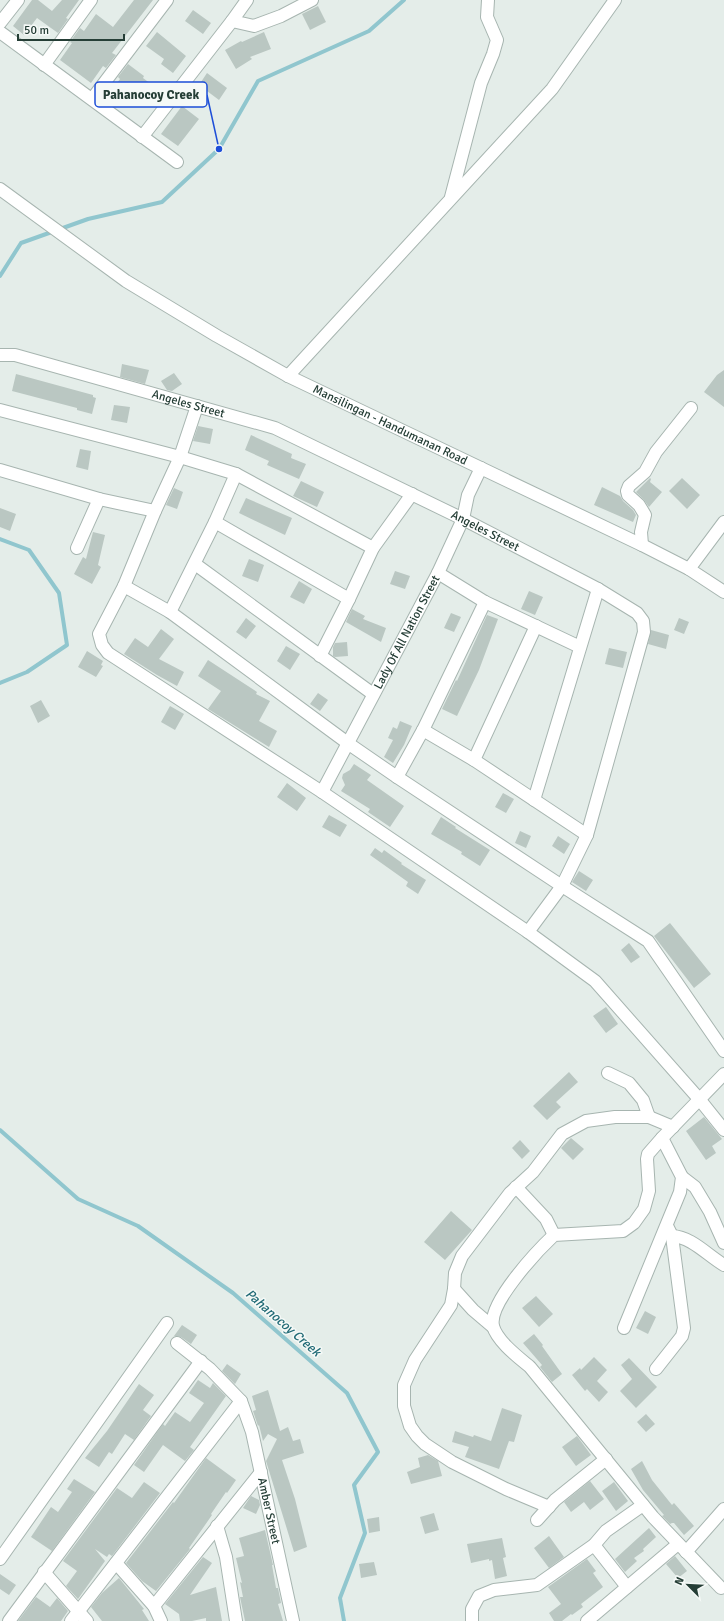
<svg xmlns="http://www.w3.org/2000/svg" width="724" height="1621" font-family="Signika,sans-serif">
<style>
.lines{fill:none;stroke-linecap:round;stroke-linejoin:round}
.stream{stroke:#90c6ce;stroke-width:4}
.building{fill:#bac7c2}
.minor-casing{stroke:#a7b5b0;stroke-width:14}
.minor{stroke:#fff;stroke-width:12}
.labels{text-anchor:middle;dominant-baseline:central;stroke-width:3;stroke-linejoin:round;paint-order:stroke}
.street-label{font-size:12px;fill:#253e36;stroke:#f5f9f7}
.water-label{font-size:13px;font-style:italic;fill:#226b76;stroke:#f5f9f7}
.leader{fill:none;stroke:#1d4ed8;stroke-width:1.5}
.callout-dot{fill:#1d4ed8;stroke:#f5f9f7;stroke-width:1.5}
.callout{fill:#f5f9f7;stroke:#1d4ed8;stroke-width:1.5}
.callout-label{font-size:13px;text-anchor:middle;font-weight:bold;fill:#253e36}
</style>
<rect width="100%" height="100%" fill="#e4ede9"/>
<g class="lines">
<path class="stream" d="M 0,276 L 21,243 L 88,219 L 162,202 L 219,149 L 258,81 L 369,31 L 404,0
M 0,539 L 29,550 L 59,593 L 67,645 L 27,672 L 0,683
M 0,1130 L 78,1199 L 138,1226 L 233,1293 L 347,1393 L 378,1452 L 354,1485 L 365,1533 L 340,1598 L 344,1621"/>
</g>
<path class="building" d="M 32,0 L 38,0 L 52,11 L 62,0 L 79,0 L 66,18 L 68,19 L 58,33 L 37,18 L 24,35 L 13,26 Z
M 134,0 L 153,0 L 112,53 L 116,55 L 106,68 L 103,66 L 91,83 L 60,60 L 72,43 L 70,42 L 80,28 L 84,31 L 96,14 L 113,27 Z
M 318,6 L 326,22 L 310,30 L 302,14 Z
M 193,10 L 211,23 L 203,34 L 185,21 Z
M 157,32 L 186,56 L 173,73 L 161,64 L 164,59 L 146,46 Z
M 264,32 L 271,49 L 250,57 L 252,59 L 236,69 L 225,50 L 241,41 L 242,42 Z
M 128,64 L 144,76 L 143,78 L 163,93 L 156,104 L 135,88 L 133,88 L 121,106 L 107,96 L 120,79 L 118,77 Z
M 207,73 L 227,88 L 219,100 L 199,85 Z
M 182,106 L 199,119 L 178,146 L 161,134 Z
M 122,364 L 149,370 L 145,384 L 120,377 Z
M 724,370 L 724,407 L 704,392 L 717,375 Z
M 174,373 L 182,384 L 172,391 L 167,390 L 161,381 Z
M 16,374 L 93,395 L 93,397 L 96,398 L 92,414 L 77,410 L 77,408 L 12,391 Z
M 114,405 L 130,407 L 127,423 L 111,420 Z
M 198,426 L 213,429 L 210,444 L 193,441 Z
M 251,435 L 292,454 L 291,458 L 306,464 L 299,479 L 267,465 L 269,461 L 245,450 Z
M 80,449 L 91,451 L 88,470 L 76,467 Z
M 650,478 L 651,479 L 650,482 L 662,492 L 649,507 L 644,500 L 636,492 Z
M 682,478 L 700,495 L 687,509 L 669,491 Z
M 301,481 L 324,492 L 317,507 L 293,496 Z
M 602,487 L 620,496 L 623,501 L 633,510 L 636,515 L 633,522 L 594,505 Z
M 174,488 L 183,492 L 177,509 L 166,505 Z
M 246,498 L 292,518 L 285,535 L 239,513 Z
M 0,508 L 16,514 L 10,531 L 0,527 Z
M 93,532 L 105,535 L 98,565 L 101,567 L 92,584 L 74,574 L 83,557 L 86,559 Z
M 249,559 L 264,565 L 258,582 L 242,576 Z
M 395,571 L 410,576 L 405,589 L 390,584 Z
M 299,581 L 312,589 L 304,604 L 290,597 Z
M 529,591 L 543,597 L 535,615 L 521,609 Z
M 352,609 L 365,616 L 363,619 L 386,628 L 381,642 L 346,622 Z
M 451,613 L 461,617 L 454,632 L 444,628 Z
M 487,615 L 498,619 L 479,670 L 457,716 L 442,709 L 456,680 L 457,681 Z
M 246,618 L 256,626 L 246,639 L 236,632 Z
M 679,618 L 689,622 L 684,634 L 674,630 Z
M 161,629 L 174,639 L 159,659 L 184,672 L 177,686 L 157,675 L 124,654 L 135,638 L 148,647 Z
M 651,630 L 669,635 L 666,649 L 648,644 Z
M 347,642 L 348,656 L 335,657 L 333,656 L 333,647 L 335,643 Z
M 286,646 L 300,654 L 290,670 L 277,661 Z
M 609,648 L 627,652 L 623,668 L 605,664 Z
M 87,651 L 103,661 L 101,665 L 103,666 L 96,677 L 78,667 Z
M 208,660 L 257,692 L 256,694 L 270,701 L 259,721 L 277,731 L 269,747 L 208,709 L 221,691 L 198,676 Z
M 318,693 L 328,700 L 320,711 L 310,704 Z
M 41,700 L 50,716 L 38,723 L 30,706 Z
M 170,706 L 184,714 L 175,730 L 161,722 Z
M 400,721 L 412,726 L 404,745 L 393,763 L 384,757 L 393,740 L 388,738 L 393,727 L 397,729 Z
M 354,764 L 371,775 L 367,780 L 404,806 L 390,827 L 368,812 L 370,809 L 341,791 L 345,785 L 342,778 L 343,774 L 350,770 Z
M 287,783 L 306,798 L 297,811 L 277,797 Z
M 503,793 L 514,799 L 506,813 L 495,807 Z
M 329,815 L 347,825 L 340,837 L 322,827 Z
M 441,817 L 456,827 L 455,828 L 490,850 L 480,866 L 461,854 L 462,852 L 431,834 Z
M 520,831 L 531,836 L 526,848 L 515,843 Z
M 558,836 L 570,844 L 564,854 L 552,846 Z
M 375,848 L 382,853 L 384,850 L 402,863 L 401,864 L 426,880 L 418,894 L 406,886 L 408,882 L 370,855 Z
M 579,871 L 593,880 L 586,891 L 572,882 Z
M 670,923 L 711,974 L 694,988 L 654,936 Z
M 629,943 L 640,957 L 631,963 L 621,950 Z
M 606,1007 L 618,1024 L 606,1033 L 593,1016 Z
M 569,1072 L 578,1082 L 556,1102 L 561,1107 L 547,1120 L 533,1106 Z
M 704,1117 L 722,1139 L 712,1146 L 716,1153 L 706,1160 L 686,1131 Z
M 571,1138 L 584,1149 L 573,1160 L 561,1148 Z
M 520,1140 L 530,1151 L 522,1159 L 512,1148 Z
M 451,1211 L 472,1230 L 445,1260 L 424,1242 Z
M 536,1296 L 553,1314 L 539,1327 L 522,1308 Z
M 645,1311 L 656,1317 L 648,1334 L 636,1328 Z
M 182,1325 L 197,1335 L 191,1344 L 181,1337 L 174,1336 Z
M 534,1334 L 543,1345 L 542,1346 L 562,1374 L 552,1382 L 540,1367 L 542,1365 L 523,1343 Z
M 594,1357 L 607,1370 L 597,1381 L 608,1392 L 599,1402 L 587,1389 L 585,1391 L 572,1375 L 580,1368 L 581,1370 Z
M 629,1358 L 657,1387 L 636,1408 L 620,1391 L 632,1379 L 621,1365 Z
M 227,1364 L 241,1374 L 235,1384 L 222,1371 Z
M 198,1380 L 210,1388 L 213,1383 L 226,1396 L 190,1447 L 194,1450 L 185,1461 L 163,1445 L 144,1472 L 134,1465 L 163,1424 L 165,1426 L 175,1412 L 190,1422 L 204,1403 L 189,1393 Z
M 139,1384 L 154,1395 L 143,1410 L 151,1416 L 134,1440 L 125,1434 L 112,1454 L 109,1452 L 99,1467 L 85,1458 L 107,1431 Z
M 268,1390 L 280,1431 L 288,1427 L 293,1441 L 300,1439 L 304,1453 L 282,1460 L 295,1499 L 307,1547 L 294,1552 L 266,1461 L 277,1439 L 268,1434 L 263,1441 L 259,1425 L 258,1426 L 253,1411 L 256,1410 L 252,1396 Z
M 502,1408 L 522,1415 L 514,1442 L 509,1441 L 499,1469 L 465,1457 L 469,1447 L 452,1442 L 455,1431 L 473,1437 L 474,1435 L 491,1441 Z
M 646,1414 L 655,1424 L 646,1432 L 637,1422 Z
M 577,1436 L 591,1455 L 576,1466 L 562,1447 Z
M 428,1455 L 438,1461 L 442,1476 L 411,1484 L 407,1472 L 420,1467 L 418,1458 Z
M 206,1458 L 236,1480 L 227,1493 L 226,1492 L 211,1514 L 212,1515 L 189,1548 L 190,1549 L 156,1591 L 142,1581 L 126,1563 L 173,1502 L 174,1503 Z
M 642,1461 L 652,1480 L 672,1505 L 674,1503 L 694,1526 L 684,1535 L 674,1523 L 672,1523 L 670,1524 L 662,1516 L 664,1515 L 643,1490 L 631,1469 Z
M 74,1479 L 95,1492 L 52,1551 L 31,1537 L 51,1507 L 58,1512 L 72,1492 L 67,1489 Z
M 590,1481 L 604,1499 L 590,1510 L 584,1502 L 571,1512 L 564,1502 Z
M 144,1482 L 160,1493 L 112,1556 L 109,1554 L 107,1557 L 95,1549 L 105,1561 L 78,1599 L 66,1586 L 77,1571 L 63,1561 L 117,1488 L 132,1498 Z
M 614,1482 L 628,1501 L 616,1511 L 602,1491 Z
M 251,1496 L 259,1500 L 260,1505 L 256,1514 L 243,1508 Z
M 434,1513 L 439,1530 L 425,1534 L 420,1517 Z
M 379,1517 L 380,1531 L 369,1533 L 367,1519 Z
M 649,1528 L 656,1537 L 643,1549 L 644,1551 L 634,1558 L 637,1561 L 625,1572 L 615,1559 Z
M 265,1530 L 273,1565 L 272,1565 L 276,1588 L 278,1588 L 281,1603 L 278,1604 L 283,1621 L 245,1621 L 240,1597 L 243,1597 L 240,1582 L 242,1583 L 236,1558 L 244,1556 L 239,1538 Z
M 549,1536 L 564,1557 L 549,1568 L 534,1548 Z
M 502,1538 L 506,1557 L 503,1558 L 507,1576 L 495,1579 L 492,1560 L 489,1561 L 489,1559 L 471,1563 L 467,1544 Z
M 675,1556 L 687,1571 L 678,1578 L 666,1564 Z
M 203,1557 L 212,1563 L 190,1595 L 216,1587 L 222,1621 L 206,1621 L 206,1618 L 192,1621 L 180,1621 L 179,1614 L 165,1604 Z
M 587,1559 L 596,1571 L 593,1573 L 603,1587 L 581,1604 L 583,1607 L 572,1615 L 571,1614 L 562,1621 L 554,1621 L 549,1613 L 561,1604 L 548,1587 Z
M 374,1562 L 377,1575 L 361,1578 L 359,1564 Z
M 0,1574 L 16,1585 L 9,1595 L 0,1589 Z
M 119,1578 L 144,1609 L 142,1610 L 149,1621 L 102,1621 L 91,1607 L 102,1593 Z
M 36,1597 L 50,1607 L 57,1598 L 68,1611 L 61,1621 L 18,1621 Z"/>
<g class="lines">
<g class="minor-casing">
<g id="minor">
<path d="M 232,21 L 247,0"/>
<path d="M 0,23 L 18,0"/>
<path d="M 0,32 L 177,162"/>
<path d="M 44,65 L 91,0"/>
<path d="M 92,99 L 167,0"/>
<path d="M 142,137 L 232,21 L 254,26 L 281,16 L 312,0"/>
<path id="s1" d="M 0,189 L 126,281 L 217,336 L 288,376 L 642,545 L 689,569 L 724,592"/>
<path d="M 451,197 L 481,83 L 493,54 L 497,40 L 487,17 L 488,0"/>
<path id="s2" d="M 0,355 L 15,355 L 275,428 L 463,519 L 598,589 L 637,613 L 643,621 L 644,632 L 587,835 L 562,886 L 528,932"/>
<path d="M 288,376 L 552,89 L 615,0"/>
<path d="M 197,406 L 180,457 L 155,511 L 124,586 L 99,634 L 102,645 L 108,653 L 322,792 L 528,932 L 595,981 L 700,1100 L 724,1130"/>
<path d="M 0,410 L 180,457 L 236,474 L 373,548"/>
<path d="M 0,470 L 99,499 L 155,511"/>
<path d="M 215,522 L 349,599"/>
<path d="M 642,545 L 641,532 L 645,515 L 639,505 L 628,495 L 627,491 L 629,486 L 645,472 L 656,452 L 691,408"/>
<path d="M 77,548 L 99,499"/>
<path d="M 195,564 L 373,694"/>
<path d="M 689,569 L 724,522"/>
<path d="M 438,573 L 485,602 L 580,647"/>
<path d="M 124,586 L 170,612 L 349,744 L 397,777 L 562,886 L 648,941 L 724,1051"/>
<path d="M 170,612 L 215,522 L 236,474"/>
<path d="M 320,656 L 349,599 L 373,548 L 412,494"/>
<path d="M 423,730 L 474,760 L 587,835"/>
<path d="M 474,760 L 536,626"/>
<path d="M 397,777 L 423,730 L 485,602"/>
<path id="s3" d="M 322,792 L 438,573 L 463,519 L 468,495 L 481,468"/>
<path d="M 534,800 L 598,589"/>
<path d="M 608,1073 L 629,1083 L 643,1100 L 649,1117"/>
<path d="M 682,1177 L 695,1187 L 710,1212 L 724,1243"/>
<path d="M 516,1187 L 546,1219 L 554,1235"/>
<path d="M 672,1236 C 692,1237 707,1255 724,1265"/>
<path d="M 454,1289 L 473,1310 L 493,1327"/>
<path d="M 624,1328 L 680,1192 L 682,1177 L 662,1138"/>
<path id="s4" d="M 177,1343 L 210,1369 L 241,1401 L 252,1432 L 293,1621"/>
<path d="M 656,1369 L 682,1336 L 684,1328 L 672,1236 L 667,1226"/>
<path d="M 549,1507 L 506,1489 L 452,1462 L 425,1444 L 417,1436 L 410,1426 L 404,1406 L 404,1385 L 415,1360 L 451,1305 L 454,1289 L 455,1273 L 462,1256 L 510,1193 L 533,1172 L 562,1134 L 586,1121 L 615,1117 L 649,1117 L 673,1127"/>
<path d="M 537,1520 L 555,1500 L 606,1459"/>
<path d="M 217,1526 L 226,1557 L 236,1621"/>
<path d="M 594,1545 L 627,1587"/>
<path d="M 686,1552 L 724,1509"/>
<path d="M 0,1559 L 167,1323"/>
<path d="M 116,1563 L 154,1606 L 161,1621"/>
<path d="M 44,1572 L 87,1621"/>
<path d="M 721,1588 L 653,1517 L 530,1367 C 518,1357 497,1341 493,1326 C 488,1303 538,1250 554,1235 L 623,1231 L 634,1223 L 644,1209 L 649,1191 L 647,1159 L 648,1154 L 662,1138 L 724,1074"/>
<path d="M 154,1606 L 261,1472"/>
<path d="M 9,1621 L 201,1361"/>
<path d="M 71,1621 L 241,1401"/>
<path d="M 472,1621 L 472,1609 L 479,1596 L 494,1590 L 537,1585 L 594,1545 L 606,1531 L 643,1505"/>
<path d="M 587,1621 L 678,1544"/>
</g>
</g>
<use href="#minor" class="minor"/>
</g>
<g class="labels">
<g class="street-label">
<text stroke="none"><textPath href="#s2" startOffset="195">Angeles Street</textPath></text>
<text stroke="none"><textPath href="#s1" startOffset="457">Mansilingan - Handumanan Road</textPath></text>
<text stroke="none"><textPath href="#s2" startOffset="519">Angeles Street</textPath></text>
<text stroke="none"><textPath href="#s3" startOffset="181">Lady Of All Nation Street</textPath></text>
<text stroke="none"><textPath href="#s4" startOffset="200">Amber Street</textPath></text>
</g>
<g class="water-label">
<text transform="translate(283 1323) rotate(41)">Pahanocoy Creek</text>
</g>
</g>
<path class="leader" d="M219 149L207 95"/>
<circle class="callout-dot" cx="219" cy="149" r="4"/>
<rect class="callout" x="95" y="82" width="112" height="25" rx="4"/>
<g class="callout-label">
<text x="151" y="99">Pahanocoy Creek</text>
</g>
<g transform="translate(688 1585) rotate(294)" stroke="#f5f9f7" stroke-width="3" paint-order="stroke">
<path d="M0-3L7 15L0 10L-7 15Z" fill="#253e36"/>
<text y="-6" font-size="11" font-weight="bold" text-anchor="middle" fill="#253e36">N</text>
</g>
<path d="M18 34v6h106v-6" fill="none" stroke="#253e36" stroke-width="2"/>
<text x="24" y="34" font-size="12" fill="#253e36" stroke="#f5f9f7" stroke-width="3" paint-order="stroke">50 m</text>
</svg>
